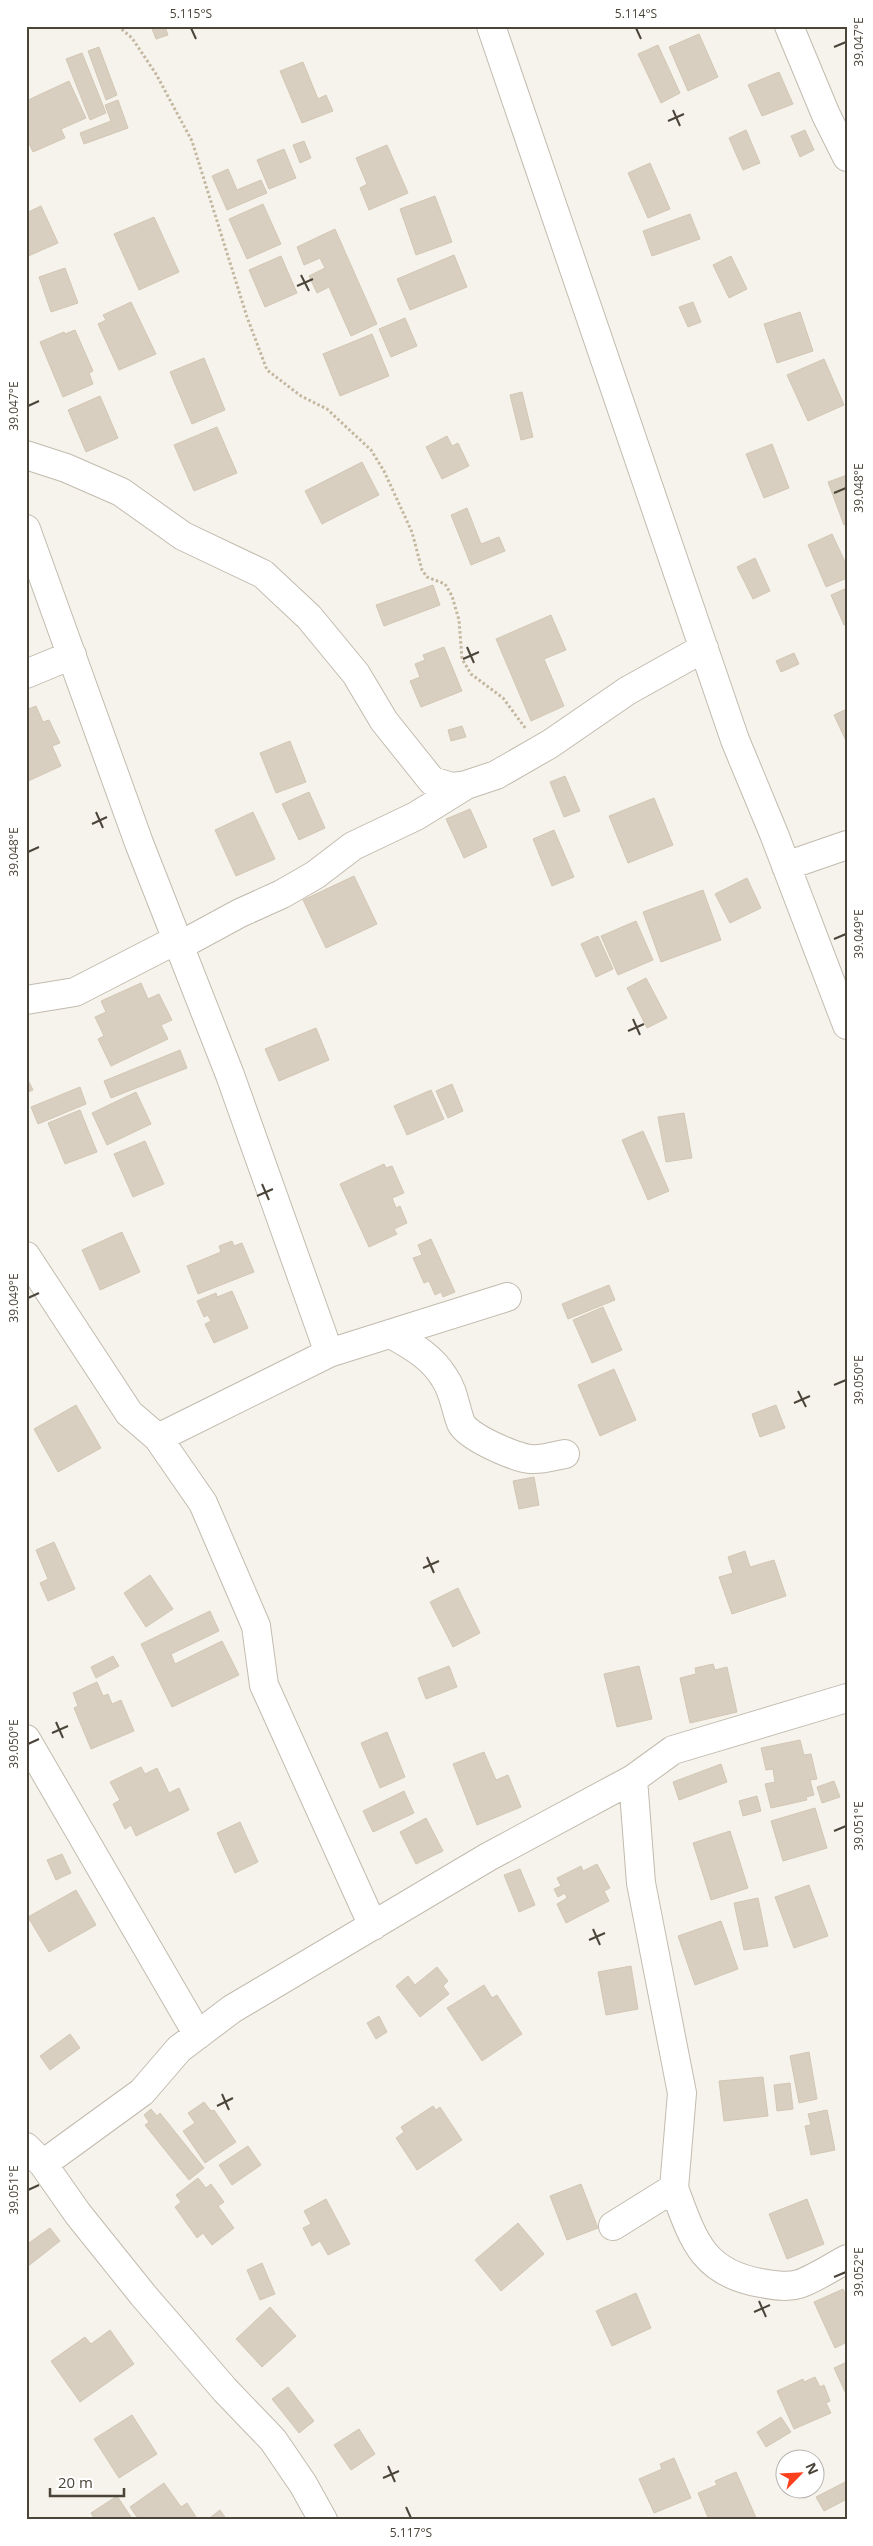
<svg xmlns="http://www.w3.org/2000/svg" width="873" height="2546" font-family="'Open Sans',sans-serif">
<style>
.building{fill:#d8cfc1;stroke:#d3c7b4}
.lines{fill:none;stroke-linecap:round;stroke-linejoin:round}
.minor-casing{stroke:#c2bbae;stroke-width:30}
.path{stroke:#c4b79f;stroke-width:3;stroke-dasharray:2.5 2.5;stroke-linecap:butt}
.minor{stroke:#fff;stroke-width:28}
.ticks{fill:none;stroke:#4b4439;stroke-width:2}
.neatline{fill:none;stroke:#4b4439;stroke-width:2}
.ticks-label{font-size:12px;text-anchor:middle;fill:#4b4439}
</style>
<rect width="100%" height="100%" fill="#f6f3ec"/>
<path class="building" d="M 151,26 L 165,26 L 168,35 L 156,39 Z
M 699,34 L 718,77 L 688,91 L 669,47 Z
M 658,45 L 680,93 L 661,103 L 638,54 Z
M 99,47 L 117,95 L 106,100 L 88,51 Z
M 82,53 L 106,113 L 90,120 L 66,59 Z
M 303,62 L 318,99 L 326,95 L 333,111 L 302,123 L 280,71 Z
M 779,72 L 793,104 L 762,116 L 748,85 Z
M 69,81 L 86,118 L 61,129 L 65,138 L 33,152 L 26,137 L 26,101 Z
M 118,100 L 128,128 L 84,144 L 80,133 L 111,121 L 105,105 Z
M 746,130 L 760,163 L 743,170 L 729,138 Z
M 805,130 L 814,150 L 800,157 L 791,136 Z
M 304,141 L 311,158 L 300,163 L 293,145 Z
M 387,145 L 408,193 L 369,210 L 360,188 L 367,184 L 356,158 Z
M 284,149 L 296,178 L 269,189 L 257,160 Z
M 650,163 L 670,209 L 648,218 L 628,173 Z
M 228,169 L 237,190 L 261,180 L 267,193 L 227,210 L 212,176 Z
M 435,196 L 452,242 L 416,255 L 400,209 Z
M 263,204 L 281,244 L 247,259 L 229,219 Z
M 41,206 L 58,243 L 26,257 L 26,213 Z
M 690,214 L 700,239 L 652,256 L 643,231 Z
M 154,217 L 179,272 L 139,290 L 114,234 Z
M 335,229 L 377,324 L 351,336 L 329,287 L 317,293 L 309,276 L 325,268 L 320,258 L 304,265 L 297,247 Z
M 454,255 L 467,287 L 410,310 L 397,279 Z
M 281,256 L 297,293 L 265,307 L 249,270 Z
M 731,256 L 747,289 L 729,298 L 713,265 Z
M 65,268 L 78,303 L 51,312 L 39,277 Z
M 131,302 L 156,354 L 119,370 L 98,324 L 106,320 L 103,315 Z
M 693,302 L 701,322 L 688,327 L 679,307 Z
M 800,312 L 813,351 L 777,363 L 764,324 Z
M 405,318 L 417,346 L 391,357 L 379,329 Z
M 75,330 L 93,371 L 89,373 L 93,384 L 63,397 L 40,342 L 64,332 L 65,334 Z
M 372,334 L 389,376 L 340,396 L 323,354 Z
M 204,358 L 225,410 L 192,424 L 170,372 Z
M 824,359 L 844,405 L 808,421 L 787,375 Z
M 522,392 L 533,437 L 521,440 L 510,395 Z
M 100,396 L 118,438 L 86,452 L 68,410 Z
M 217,427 L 237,473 L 194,491 L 174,445 Z
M 447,436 L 452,446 L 458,443 L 469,466 L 442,479 L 426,447 Z
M 772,444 L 789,488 L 764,498 L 746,454 Z
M 362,462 L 379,495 L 322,524 L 305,491 Z
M 847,475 L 847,523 L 844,525 L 828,482 Z
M 467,508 L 481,544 L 499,537 L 505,551 L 471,565 L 451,515 Z
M 832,534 L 847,566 L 847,578 L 826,587 L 808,545 Z
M 755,558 L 770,591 L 753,599 L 737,567 Z
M 433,585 L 440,605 L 384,626 L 376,605 Z
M 847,588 L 847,624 L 844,625 L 831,595 Z
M 551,615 L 566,650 L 544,659 L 564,706 L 531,721 L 496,639 Z
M 444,647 L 462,691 L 421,707 L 410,681 L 420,677 L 415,664 L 425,660 L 423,655 Z
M 794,653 L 799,664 L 781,672 L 776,661 Z
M 36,706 L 43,722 L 49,720 L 60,743 L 52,746 L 61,766 L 26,782 L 26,710 Z
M 847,709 L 847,743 L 834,715 Z
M 462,726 L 466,737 L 451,741 L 448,730 Z
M 290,741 L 306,782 L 276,793 L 260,753 Z
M 565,776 L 580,811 L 564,817 L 550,782 Z
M 309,792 L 325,828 L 299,840 L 282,804 Z
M 654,798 L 673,845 L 628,863 L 609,816 Z
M 470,809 L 487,847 L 464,858 L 446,819 Z
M 253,812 L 275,859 L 236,876 L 215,830 Z
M 554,830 L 574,877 L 552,886 L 533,839 Z
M 354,876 L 377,924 L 326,948 L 303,900 Z
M 747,878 L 761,908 L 730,923 L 715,894 Z
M 703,890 L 721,940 L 661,962 L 643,912 Z
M 636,921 L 653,960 L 618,975 L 601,936 Z
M 598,936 L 613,969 L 596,977 L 581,944 Z
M 646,978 L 667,1018 L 647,1028 L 627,988 Z
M 141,983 L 148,999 L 159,994 L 172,1020 L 161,1025 L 168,1039 L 111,1066 L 98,1039 L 104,1036 L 95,1017 L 106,1012 L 101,1001 Z
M 316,1028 L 329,1060 L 279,1081 L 265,1049 Z
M 180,1050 L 187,1068 L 111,1098 L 104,1081 Z
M 26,1076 L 33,1090 L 26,1093 Z
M 452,1084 L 463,1111 L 448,1118 L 436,1091 Z
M 80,1087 L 86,1104 L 38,1124 L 31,1107 Z
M 431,1090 L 444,1119 L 407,1135 L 394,1106 Z
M 136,1092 L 151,1124 L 107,1145 L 92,1113 Z
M 80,1110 L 97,1152 L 65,1164 L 48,1123 Z
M 684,1113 L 692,1158 L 666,1162 L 658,1117 Z
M 643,1131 L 669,1191 L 648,1200 L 622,1140 Z
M 145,1141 L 164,1184 L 133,1197 L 114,1154 Z
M 384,1164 L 386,1168 L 392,1166 L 404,1193 L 392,1198 L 396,1208 L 400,1206 L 407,1223 L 394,1229 L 397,1234 L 369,1247 L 340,1184 Z
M 122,1232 L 140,1272 L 100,1290 L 82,1250 Z
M 431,1239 L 455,1292 L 443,1297 L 441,1292 L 435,1295 L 429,1281 L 424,1283 L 413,1258 L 422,1255 L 418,1245 Z
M 232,1241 L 234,1246 L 242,1243 L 254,1272 L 198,1294 L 187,1266 L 221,1252 L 219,1246 Z
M 609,1285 L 615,1300 L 568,1319 L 562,1304 Z
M 232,1291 L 248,1328 L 214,1343 L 205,1324 L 211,1321 L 208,1315 L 204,1317 L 197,1301 L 216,1293 L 217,1297 Z
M 603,1307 L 622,1350 L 592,1363 L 573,1320 Z
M 614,1369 L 636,1420 L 600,1436 L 578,1385 Z
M 76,1405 L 101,1448 L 58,1472 L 34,1429 Z
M 776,1405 L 785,1428 L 760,1437 L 752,1414 Z
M 534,1477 L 539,1505 L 519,1509 L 513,1481 Z
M 54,1542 L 75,1589 L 48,1601 L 40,1583 L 48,1579 L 36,1550 Z
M 745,1551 L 750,1567 L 774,1560 L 786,1596 L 732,1614 L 719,1577 L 733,1573 L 728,1557 Z
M 150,1575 L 173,1609 L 146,1627 L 124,1593 Z
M 458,1588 L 480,1633 L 453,1647 L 430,1602 Z
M 210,1611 L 219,1631 L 171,1654 L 175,1664 L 222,1641 L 239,1675 L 172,1707 L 141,1644 Z
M 113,1656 L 119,1666 L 96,1678 L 91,1667 Z
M 713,1664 L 715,1670 L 727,1667 L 737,1712 L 690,1723 L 680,1678 L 696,1674 L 695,1668 Z
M 449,1666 L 457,1687 L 426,1699 L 418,1678 Z
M 639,1666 L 652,1719 L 617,1727 L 604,1674 Z
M 97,1682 L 103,1696 L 108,1694 L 112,1704 L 121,1700 L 134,1731 L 91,1749 L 74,1708 L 78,1706 L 73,1693 Z
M 387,1732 L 405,1777 L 380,1788 L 361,1743 Z
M 800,1740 L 804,1755 L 811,1754 L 817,1779 L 810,1780 L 814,1795 L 806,1797 L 807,1800 L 771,1808 L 765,1784 L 775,1782 L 773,1769 L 766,1770 L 761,1748 Z
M 484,1752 L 496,1780 L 508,1775 L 521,1807 L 477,1825 L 453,1764 Z
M 721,1764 L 727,1782 L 679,1800 L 673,1782 Z
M 141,1767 L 145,1774 L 157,1768 L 169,1793 L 179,1788 L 189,1810 L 136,1836 L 131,1825 L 125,1829 L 113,1804 L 120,1800 L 110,1782 Z
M 834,1781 L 840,1797 L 822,1803 L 817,1787 Z
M 404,1791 L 414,1813 L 373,1832 L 363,1811 Z
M 757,1796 L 761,1811 L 743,1816 L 739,1801 Z
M 815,1808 L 827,1848 L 783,1861 L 771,1821 Z
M 426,1818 L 443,1851 L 416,1864 L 400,1832 Z
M 240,1822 L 258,1862 L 235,1873 L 217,1833 Z
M 730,1831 L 748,1888 L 711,1900 L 693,1843 Z
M 62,1854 L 71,1873 L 56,1880 L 47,1860 Z
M 597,1864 L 610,1888 L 604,1891 L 609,1901 L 566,1923 L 557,1904 L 567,1898 L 565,1893 L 558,1897 L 554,1889 L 561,1886 L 557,1878 L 581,1866 L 583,1871 Z
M 520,1869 L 535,1905 L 519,1912 L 504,1875 Z
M 809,1885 L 828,1936 L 794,1948 L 775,1897 Z
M 76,1890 L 96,1925 L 49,1952 L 28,1917 Z
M 758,1898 L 768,1946 L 744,1950 L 734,1903 Z
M 721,1921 L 738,1969 L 695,1985 L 678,1936 Z
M 631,1966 L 638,2009 L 606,2015 L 598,1972 Z
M 437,1967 L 448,1981 L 443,1986 L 449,1994 L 420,2017 L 396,1986 L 408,1976 L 415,1985 Z
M 484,1985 L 492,1998 L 497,1995 L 522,2034 L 482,2061 L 447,2008 Z
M 379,2016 L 387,2032 L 376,2039 L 367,2023 Z
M 70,2034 L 80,2048 L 50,2070 L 40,2056 Z
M 809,2052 L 817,2099 L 799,2103 L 790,2056 Z
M 763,2077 L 768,2116 L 724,2121 L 719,2081 Z
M 790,2083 L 793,2109 L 777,2111 L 774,2085 Z
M 204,2102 L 211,2111 L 214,2110 L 236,2142 L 205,2163 L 183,2131 L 195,2123 L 188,2113 Z
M 433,2106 L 436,2110 L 440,2107 L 462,2140 L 417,2170 L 396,2138 L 404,2132 L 401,2127 Z
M 151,2109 L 157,2116 L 160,2113 L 204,2168 L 189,2180 L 145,2125 L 149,2122 L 144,2115 Z
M 827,2110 L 835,2150 L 811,2155 L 805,2126 L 811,2125 L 808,2114 Z
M 248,2146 L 261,2165 L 232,2185 L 219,2165 Z
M 198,2178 L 206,2188 L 211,2184 L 224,2202 L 218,2206 L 234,2228 L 212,2245 L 203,2233 L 197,2238 L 175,2207 L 181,2202 L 176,2195 Z
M 581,2184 L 598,2228 L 567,2240 L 550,2196 Z
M 326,2199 L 350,2244 L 328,2255 L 320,2241 L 312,2246 L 303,2228 L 311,2224 L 304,2211 Z
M 807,2199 L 824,2244 L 787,2259 L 769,2214 Z
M 518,2223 L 544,2254 L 501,2291 L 475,2260 Z
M 50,2228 L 60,2241 L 27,2267 L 26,2245 Z
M 262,2263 L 275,2294 L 260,2300 L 247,2270 Z
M 843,2289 L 847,2298 L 847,2342 L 835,2348 L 814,2302 Z
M 636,2293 L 651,2328 L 612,2346 L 596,2311 Z
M 270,2307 L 296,2336 L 262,2367 L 236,2339 Z
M 110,2330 L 134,2364 L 80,2402 L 51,2361 L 85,2337 L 91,2344 Z
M 847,2362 L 847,2396 L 834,2368 Z
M 815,2377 L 820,2387 L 824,2385 L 830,2401 L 826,2403 L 831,2413 L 794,2429 L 777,2391 L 803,2379 L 804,2382 Z
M 288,2387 L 314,2421 L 299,2433 L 272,2399 Z
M 132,2415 L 157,2454 L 119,2478 L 94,2439 Z
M 781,2417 L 791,2432 L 766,2447 L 757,2432 Z
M 359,2429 L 375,2454 L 351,2470 L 334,2445 Z
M 674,2458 L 691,2498 L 654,2513 L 639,2479 L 662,2469 L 660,2464 Z
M 736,2472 L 757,2520 L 709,2520 L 698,2493 L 717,2485 L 715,2481 Z
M 847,2481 L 847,2499 L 824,2511 L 816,2497 Z
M 164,2483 L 181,2507 L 187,2503 L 198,2520 L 139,2520 L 130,2507 Z
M 117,2496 L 133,2520 L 95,2520 L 91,2513 Z
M 220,2510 L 227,2520 L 207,2520 Z"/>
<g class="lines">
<g class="minor-casing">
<path id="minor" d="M 491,26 L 735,740 L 774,834 L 847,1025
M 789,26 L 826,115 L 847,157
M 26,455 L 66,468 L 121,492 L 183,536 L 263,574 L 309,617 L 356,674 L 384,721 L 432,781 L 452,787 L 466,785 L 496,775 L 550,744 L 627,691 L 704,648
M 26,529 L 139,843 L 230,1075 L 329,1353
M 26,674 L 72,655
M 786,866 L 847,845
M 179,946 L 240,913 L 282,894 L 315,875 L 353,846 L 416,816 L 466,785
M 26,1000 L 75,992 L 176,940
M 26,1256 L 129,1413 L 158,1438 L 203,1503 L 256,1626 L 264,1685 L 373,1926
M 391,1334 C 412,1346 431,1356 444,1377 C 454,1391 455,1408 461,1423 C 467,1437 516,1458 531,1459 C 542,1460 554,1456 565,1454
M 158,1438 L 329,1353 L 507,1297
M 26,1739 L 198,2035
M 26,2147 L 43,2164 L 78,2214 L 143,2295 L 225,2390 L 273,2440 L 303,2484 L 323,2520
M 43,2164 L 142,2092 L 179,2049 L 232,2009 L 488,1857 L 633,1779 L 673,1750 L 847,1698
M 674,2188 C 693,2239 702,2273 761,2283 C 773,2285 787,2288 799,2284 C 814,2279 832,2267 847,2259
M 613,2226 L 674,2188 L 682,2093 L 641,1883 L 633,1779"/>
</g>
<path class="path" d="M 118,26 L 132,38 L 156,74 L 192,141 L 247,317 L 267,370 L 301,396 L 327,409 L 371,450 L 384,471 L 412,532 L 422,570 L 427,577 L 445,584 L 452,596 L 459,620 L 462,659 L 471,674 L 503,698 L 526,729"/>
<use href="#minor" class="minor"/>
</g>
<path class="ticks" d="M 191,28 L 196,39M 636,28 L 641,39M 834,47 L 846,42M 673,110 L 680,126M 668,121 L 684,114M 301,275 L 309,291M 297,286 L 313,279M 28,406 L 39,401M 834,493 L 846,488M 467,647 L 474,663M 463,659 L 479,652M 96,812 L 103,828M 92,824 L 107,817M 28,852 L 39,847M 834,939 L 846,934M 633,1019 L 640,1035M 628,1031 L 644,1024M 262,1184 L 269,1200M 257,1196 L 273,1189M 28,1298 L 39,1293M 834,1385 L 846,1380M 798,1391 L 806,1407M 794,1403 L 810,1396M 427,1557 L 434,1573M 423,1568 L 439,1561M 56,1722 L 63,1738M 52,1733 L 68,1726M 28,1744 L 39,1739M 834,1831 L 846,1826M 593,1929 L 600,1945M 589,1940 L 605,1933M 222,2094 L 229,2110M 217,2106 L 233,2098M 28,2190 L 39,2185M 834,2277 L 846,2272M 759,2301 L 766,2317M 754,2312 L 770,2305M 388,2466 L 395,2482M 383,2478 L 399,2471M 406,2507 L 411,2518"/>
<rect width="873" height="2546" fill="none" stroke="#ffffff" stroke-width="55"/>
<g transform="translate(800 2474) rotate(66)"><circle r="24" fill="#ffffff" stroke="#b7b4b0"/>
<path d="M0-4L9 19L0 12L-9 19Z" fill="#fc3f1d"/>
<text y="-8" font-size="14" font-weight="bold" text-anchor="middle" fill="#4b4439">N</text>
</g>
<path d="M50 2488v8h74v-8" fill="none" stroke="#4b4439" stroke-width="2.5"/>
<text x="58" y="2488" font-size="15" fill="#4b4439" stroke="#ffffff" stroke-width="4" paint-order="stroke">20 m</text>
<rect x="28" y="28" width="818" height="2490" class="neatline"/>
<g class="ticks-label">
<text x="191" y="18">5.115°S</text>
<text x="636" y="18">5.114°S</text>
<text transform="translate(859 42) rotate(-90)" y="4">39.047°E</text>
<text transform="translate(14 406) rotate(-90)" y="4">39.047°E</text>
<text transform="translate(859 488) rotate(-90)" y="4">39.048°E</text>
<text transform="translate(14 852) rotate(-90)" y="4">39.048°E</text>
<text transform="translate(859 934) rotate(-90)" y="4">39.049°E</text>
<text transform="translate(14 1298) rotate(-90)" y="4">39.049°E</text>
<text transform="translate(859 1380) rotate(-90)" y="4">39.050°E</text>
<text transform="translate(14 1744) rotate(-90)" y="4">39.050°E</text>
<text transform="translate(859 1826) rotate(-90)" y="4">39.051°E</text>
<text transform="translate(14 2190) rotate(-90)" y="4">39.051°E</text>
<text transform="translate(859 2272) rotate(-90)" y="4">39.052°E</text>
<text x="411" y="2537">5.117°S</text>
</g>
</svg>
